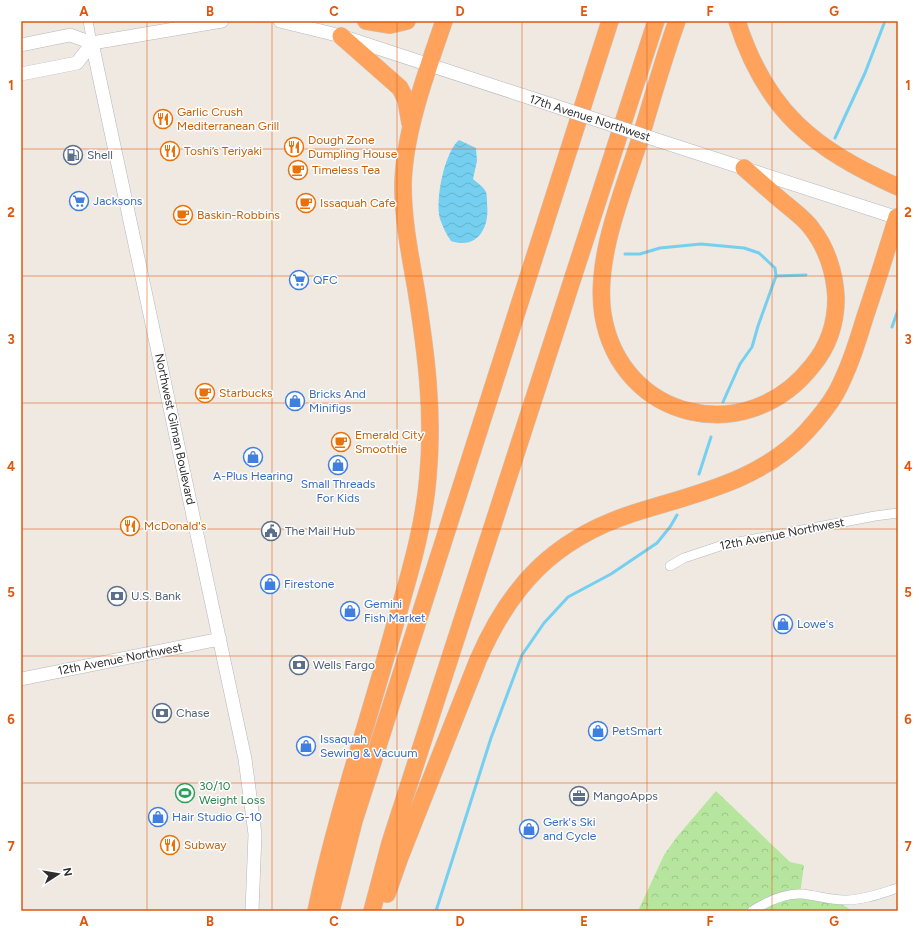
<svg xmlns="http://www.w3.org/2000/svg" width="919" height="932" font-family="Figtree,sans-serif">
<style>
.forest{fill:url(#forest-crowns)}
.water{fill:url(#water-waves)}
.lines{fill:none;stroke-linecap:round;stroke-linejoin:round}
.stream{stroke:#75cff0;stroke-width:3}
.street-casing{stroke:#b4b7c1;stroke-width:10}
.secondary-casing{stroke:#b4b7c1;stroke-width:14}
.highway-casing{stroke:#c9c9c9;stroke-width:18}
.street{stroke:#fff;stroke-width:9}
.secondary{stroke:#fff;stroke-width:13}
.highway{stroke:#ffa35c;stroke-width:17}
.secondary-bridge-casing{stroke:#b4b7c1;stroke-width:14;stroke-linecap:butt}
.secondary-bridge{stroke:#fff;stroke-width:13}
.grid{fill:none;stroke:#df570e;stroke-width:1;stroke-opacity:0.55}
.labels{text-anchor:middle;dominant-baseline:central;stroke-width:3;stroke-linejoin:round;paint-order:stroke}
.food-label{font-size:12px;fill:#c56008;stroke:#fff;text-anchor:start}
.street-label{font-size:12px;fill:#2e2e2e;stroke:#fff}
.service-label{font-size:12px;fill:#4e5e75;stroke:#fff;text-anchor:start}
.shop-label{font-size:12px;fill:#366cbe;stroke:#fff;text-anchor:start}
.leisure-label{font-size:12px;fill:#27864d;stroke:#fff;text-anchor:start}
.neatline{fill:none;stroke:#df570e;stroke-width:1.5}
.grid-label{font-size:13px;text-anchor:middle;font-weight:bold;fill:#df570e}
</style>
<defs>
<pattern id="forest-crowns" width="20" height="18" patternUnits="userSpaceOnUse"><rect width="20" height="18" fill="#b6e59e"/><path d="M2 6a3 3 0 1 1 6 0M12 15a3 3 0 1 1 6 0" fill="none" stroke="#9dc588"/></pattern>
<pattern id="water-waves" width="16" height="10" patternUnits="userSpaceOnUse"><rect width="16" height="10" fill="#75cff0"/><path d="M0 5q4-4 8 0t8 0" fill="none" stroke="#66b2ce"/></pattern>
</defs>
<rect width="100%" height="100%" fill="#efe9e1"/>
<path class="forest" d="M 716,791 L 790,862 L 804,865 L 800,894 L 835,899 L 852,911 L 638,911 L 664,855 L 676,838 Z"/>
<path class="water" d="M 459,140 L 476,148 L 477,161 L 473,179 C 476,182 484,187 486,192 C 487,195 487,201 487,204 C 490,228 477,250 451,241 C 446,234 443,227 440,219 C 435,200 444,153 459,140 Z"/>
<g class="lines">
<path class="stream" d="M 835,138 L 865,73 L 885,21
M 625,254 L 640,254 L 660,248 L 701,244 L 744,248 L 759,253 L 775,268 L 776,276 L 758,326 L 752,347 L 740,364 L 723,402
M 776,276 L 806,275
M 892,327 L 898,310
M 699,474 L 711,437
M 436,911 L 491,738 L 522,655 L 544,623 L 568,597 L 611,574 L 657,543 L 670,527 L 677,515"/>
<g class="street-casing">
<path id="street" d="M 88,21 L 92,43
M 670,566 L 684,558 L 723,545 L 875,516 L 898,513
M 752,911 C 766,902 784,893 801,894 C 816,895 832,901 847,900 C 864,900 882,893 898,888"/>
</g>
<g class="secondary-casing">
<path id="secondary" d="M 280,21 L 341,36 L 552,105
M 92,43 L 245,759 L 255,834 L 252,911
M 21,45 L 70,35 L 92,43 L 222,21
M 21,74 L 77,63 L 92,43
M 657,140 L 898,218
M 21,679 L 220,639"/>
</g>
<g class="highway-casing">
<path id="highway" d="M 366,21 L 390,25 L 407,21
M 677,21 C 663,60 652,100 640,139 C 623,191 594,260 603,315 C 621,421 747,449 812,366 C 828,347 836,323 836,298 C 835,274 827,248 812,229 C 806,220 796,213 788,206 C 773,194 759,181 744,168
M 737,21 C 766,112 814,149 898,187
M 341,36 L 400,88 L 406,100 L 410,123
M 387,894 L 400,857 L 478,660 C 510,586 553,540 631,514 C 693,494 760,482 806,432 C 817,420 828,407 836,393 C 849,369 857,343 865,317 C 876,284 887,250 897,217
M 316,911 C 336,815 368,723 394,628 C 408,579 424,528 428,476 C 434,413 426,352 416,289 C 410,255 403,220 403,185 C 404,132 427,71 444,21
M 331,911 L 354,821 L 610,21
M 372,911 L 390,843 L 656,21"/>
</g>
<use href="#street" class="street"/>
<use href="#secondary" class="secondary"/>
<use href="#highway" class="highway"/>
<g class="secondary-bridge-casing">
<path id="secondary-bridge" d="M 552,105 L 657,140"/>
</g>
<use href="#secondary-bridge" class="secondary-bridge"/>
</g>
<path class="grid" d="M 147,21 L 147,911M 272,21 L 272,911M 397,21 L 397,911M 522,21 L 522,911M 647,21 L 647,911M 772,21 L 772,911M 21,149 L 898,149M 21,276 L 898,276M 21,403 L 898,403M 21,529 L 898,529M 21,656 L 898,656M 21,783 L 898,783"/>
<defs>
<g id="restaurant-ring" transform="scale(1)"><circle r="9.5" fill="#fff" stroke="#e8710a" stroke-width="1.5"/><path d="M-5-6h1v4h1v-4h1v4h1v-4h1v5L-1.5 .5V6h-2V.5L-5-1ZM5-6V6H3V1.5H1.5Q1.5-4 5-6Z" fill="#e8710a"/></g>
<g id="fuel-ring" transform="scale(1)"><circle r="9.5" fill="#fff" stroke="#5c6f8a" stroke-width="1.5"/><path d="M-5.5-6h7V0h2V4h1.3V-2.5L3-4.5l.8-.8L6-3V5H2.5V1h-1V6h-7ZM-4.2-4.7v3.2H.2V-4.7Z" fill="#5c6f8a"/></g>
<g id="cafe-ring" transform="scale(1)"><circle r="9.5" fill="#fff" stroke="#e8710a" stroke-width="1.5"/><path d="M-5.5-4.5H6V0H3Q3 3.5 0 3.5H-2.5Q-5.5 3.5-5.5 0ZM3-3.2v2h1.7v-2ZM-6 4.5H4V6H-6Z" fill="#e8710a"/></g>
<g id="supermarket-ring" transform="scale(1)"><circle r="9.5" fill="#fff" stroke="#3f7fe0" stroke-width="1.5"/><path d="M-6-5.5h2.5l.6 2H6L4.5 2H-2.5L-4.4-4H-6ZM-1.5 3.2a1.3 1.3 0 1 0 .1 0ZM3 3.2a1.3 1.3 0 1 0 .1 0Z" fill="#3f7fe0"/></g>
<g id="shop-ring" transform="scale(1)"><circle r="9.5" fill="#fff" stroke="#3f7fe0" stroke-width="1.5"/><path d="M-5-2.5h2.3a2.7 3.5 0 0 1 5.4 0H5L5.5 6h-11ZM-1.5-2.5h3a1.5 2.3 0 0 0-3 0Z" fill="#3f7fe0"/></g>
<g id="civic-ring" transform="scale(1)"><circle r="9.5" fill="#fff" stroke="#5c6f8a" stroke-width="1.5"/><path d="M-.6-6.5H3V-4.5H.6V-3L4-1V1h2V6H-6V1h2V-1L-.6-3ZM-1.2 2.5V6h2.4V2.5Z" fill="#5c6f8a"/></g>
<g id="bank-ring" transform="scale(1)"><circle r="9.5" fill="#fff" stroke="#5c6f8a" stroke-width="1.5"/><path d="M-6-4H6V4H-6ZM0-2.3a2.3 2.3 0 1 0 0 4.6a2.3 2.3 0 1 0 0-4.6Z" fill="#5c6f8a"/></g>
<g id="stadium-ring" transform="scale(1)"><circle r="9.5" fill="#fff" stroke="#2e9e5b" stroke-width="1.5"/><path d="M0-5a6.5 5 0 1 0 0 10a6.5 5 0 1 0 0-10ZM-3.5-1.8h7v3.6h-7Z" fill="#2e9e5b"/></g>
<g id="office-ring" transform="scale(1)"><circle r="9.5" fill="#fff" stroke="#5c6f8a" stroke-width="1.5"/><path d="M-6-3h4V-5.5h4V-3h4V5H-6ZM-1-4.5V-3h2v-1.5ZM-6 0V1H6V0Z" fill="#5c6f8a"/></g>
</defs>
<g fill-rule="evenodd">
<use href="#restaurant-ring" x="163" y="119"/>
<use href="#restaurant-ring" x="294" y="147"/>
<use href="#restaurant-ring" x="170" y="151"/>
<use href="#fuel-ring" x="73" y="155"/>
<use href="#cafe-ring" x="298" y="170"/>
<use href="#supermarket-ring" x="79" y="201"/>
<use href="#cafe-ring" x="306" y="203"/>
<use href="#cafe-ring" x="183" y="215"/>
<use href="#supermarket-ring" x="299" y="280"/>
<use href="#cafe-ring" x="205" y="393"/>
<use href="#shop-ring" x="295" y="401"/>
<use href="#cafe-ring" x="341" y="442"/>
<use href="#shop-ring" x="253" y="457"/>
<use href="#shop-ring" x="338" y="465"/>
<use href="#restaurant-ring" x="130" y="526"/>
<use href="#civic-ring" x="271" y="531"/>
<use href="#shop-ring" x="270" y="584"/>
<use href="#bank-ring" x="117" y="596"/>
<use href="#shop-ring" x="350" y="611"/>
<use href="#shop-ring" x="783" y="624"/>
<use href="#bank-ring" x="299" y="665"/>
<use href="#bank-ring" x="162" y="713"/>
<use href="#shop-ring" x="598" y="731"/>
<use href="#shop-ring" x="306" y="746"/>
<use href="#stadium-ring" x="185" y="793"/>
<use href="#office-ring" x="579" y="796"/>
<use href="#shop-ring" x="158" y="817"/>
<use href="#shop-ring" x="529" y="829"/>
<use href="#restaurant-ring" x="170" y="845"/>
</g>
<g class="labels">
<g class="food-label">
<text x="177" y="112">Garlic Crush<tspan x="177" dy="14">Mediterranean Grill</tspan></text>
<text x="308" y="140">Dough Zone<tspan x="308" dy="14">Dumpling House</tspan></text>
<text x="184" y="151">Toshi’s Teriyaki</text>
<text x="312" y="170">Timeless Tea</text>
<text x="320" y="203">Issaquah Cafe</text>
<text x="197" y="215">Baskin-Robbins</text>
<text x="219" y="393">Starbucks</text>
<text x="355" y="435">Emerald City<tspan x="355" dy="14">Smoothie</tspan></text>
<text x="144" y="526">McDonald's</text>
<text x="184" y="845">Subway</text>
</g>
<g class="street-label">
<text transform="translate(590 118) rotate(18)">17th Avenue Northwest</text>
<text transform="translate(175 429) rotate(78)">Northwest Gilman Boulevard</text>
<text transform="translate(782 534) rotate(-11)">12th Avenue Northwest</text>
<text transform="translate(120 659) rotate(-11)">12th Avenue Northwest</text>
</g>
<g class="service-label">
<text x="87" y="155">Shell</text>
<text x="285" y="531">The Mail Hub</text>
<text x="131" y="596">U.S. Bank</text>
<text x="313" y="665">Wells Fargo</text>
<text x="176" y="713">Chase</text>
<text x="593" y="796">MangoApps</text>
</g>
<g class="shop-label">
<text x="93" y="201">Jacksons</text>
<text x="313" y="280">QFC</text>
<text x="309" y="394">Bricks And<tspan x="309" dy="14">Minifigs</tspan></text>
<text x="253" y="476" text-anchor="middle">A-Plus Hearing</text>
<text x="338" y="484" text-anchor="middle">Small Threads<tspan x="338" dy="14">For Kids</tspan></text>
<text x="284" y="584">Firestone</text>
<text x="364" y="604">Gemini<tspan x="364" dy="14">Fish Market</tspan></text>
<text x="797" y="624">Lowe's</text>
<text x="612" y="731">PetSmart</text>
<text x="320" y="739">Issaquah<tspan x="320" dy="14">Sewing &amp; Vacuum</tspan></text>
<text x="172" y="817">Hair Studio G-10</text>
<text x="543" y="822">Gerk's Ski<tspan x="543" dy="14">and Cycle</tspan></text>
</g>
<g class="leisure-label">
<text x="199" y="786">30/10<tspan x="199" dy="14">Weight Loss</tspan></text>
</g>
</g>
<rect width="919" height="932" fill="none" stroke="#ffffff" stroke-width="44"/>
<g transform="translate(58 874) rotate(78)" stroke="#ffffff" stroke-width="3" paint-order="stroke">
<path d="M0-3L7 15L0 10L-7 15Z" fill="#2e2e2e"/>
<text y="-6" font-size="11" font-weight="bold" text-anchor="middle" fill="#2e2e2e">N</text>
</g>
<rect x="22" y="22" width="875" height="888" class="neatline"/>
<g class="grid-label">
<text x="84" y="16">A</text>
<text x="210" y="16">B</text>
<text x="334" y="16">C</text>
<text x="460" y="16">D</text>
<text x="584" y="16">E</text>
<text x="710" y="16">F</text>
<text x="834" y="16">G</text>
<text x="11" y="90">1</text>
<text x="908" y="90">1</text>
<text x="11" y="217">2</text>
<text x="908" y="217">2</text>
<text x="11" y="344">3</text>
<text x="908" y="344">3</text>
<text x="11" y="471">4</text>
<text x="908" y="471">4</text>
<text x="11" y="597">5</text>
<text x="908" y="597">5</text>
<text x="11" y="724">6</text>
<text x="908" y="724">6</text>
<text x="11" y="851">7</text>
<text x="908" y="851">7</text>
<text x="84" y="926">A</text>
<text x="210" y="926">B</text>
<text x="334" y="926">C</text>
<text x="460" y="926">D</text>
<text x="584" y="926">E</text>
<text x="710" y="926">F</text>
<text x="834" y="926">G</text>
</g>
</svg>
